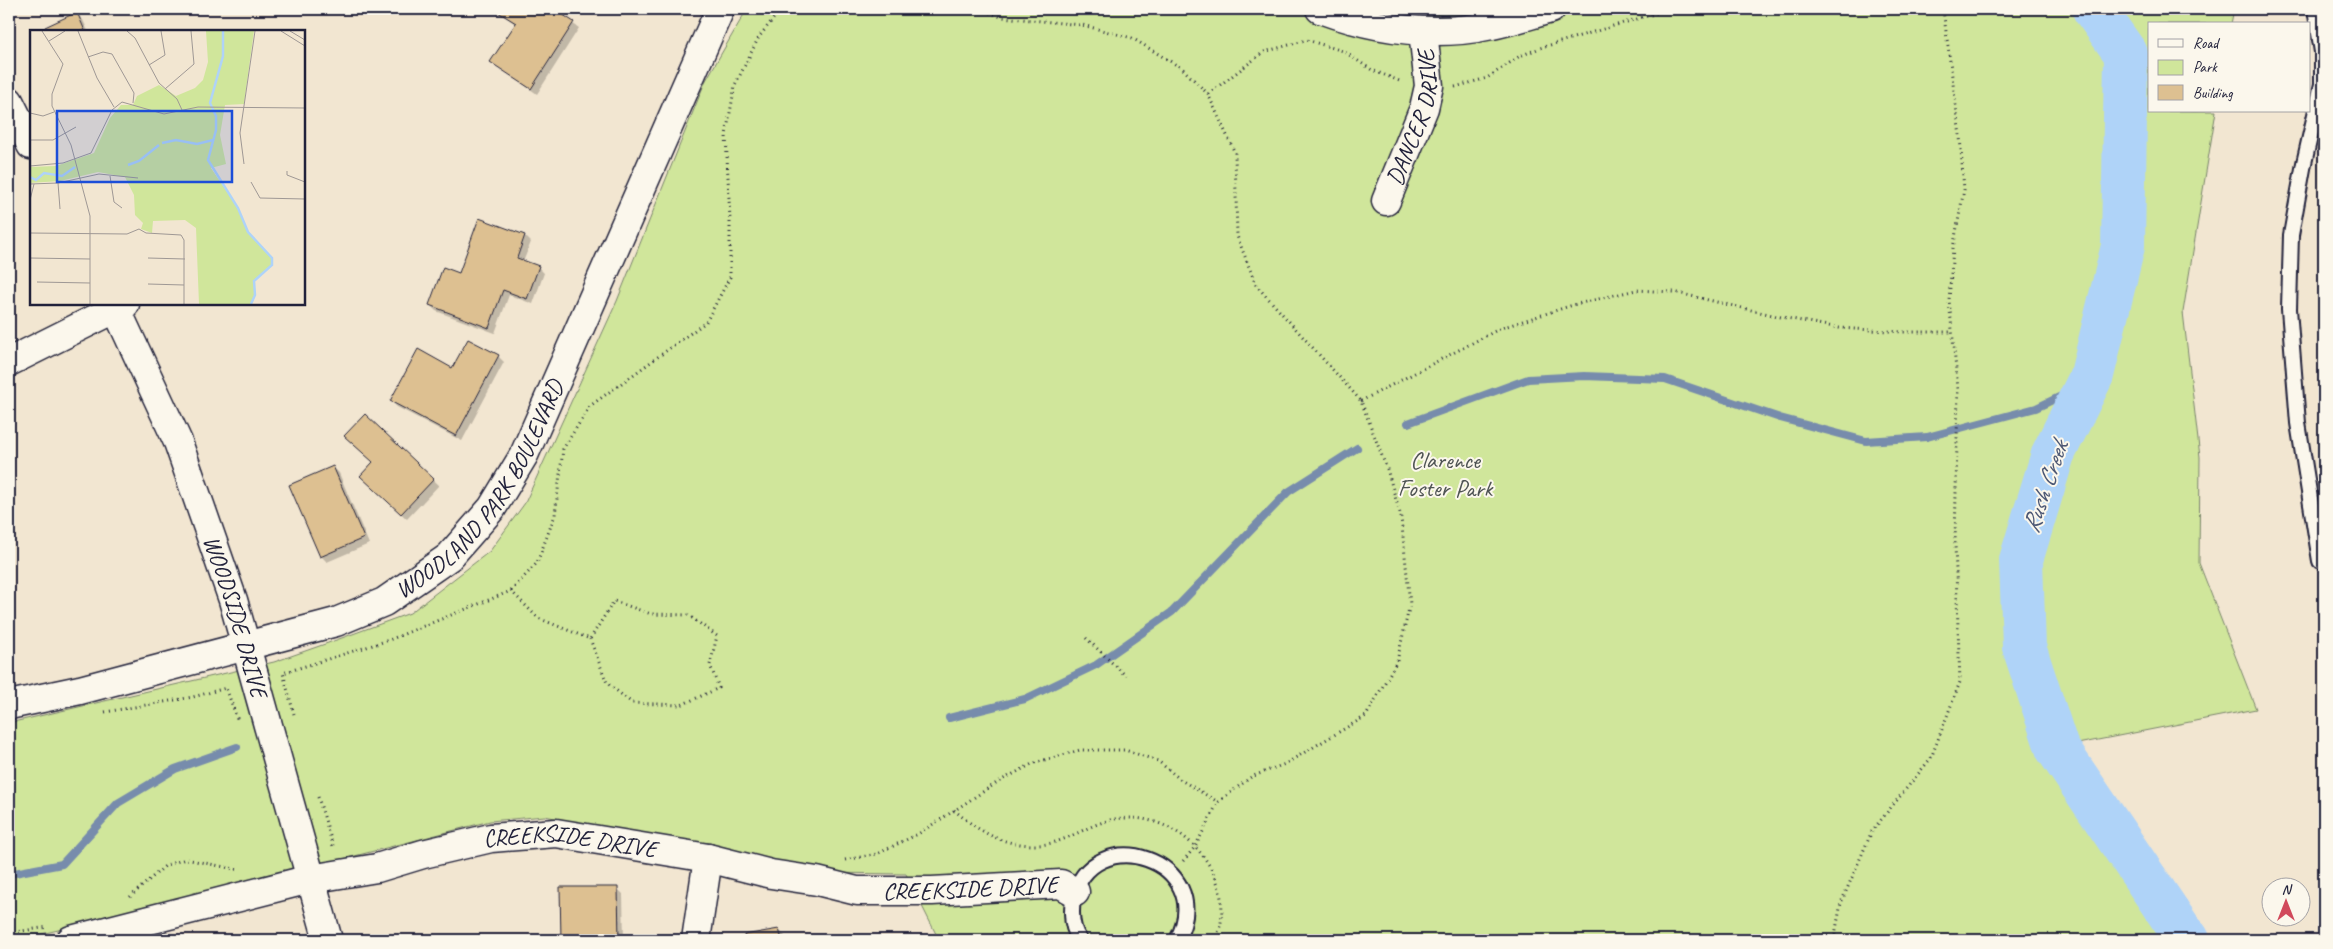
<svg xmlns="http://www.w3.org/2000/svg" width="2333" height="949" font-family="Caveat,sans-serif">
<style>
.green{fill:#d0e69b;stroke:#79846b}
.shadow{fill:#0003}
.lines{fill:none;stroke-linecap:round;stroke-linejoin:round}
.stream{stroke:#778cac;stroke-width:8}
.river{stroke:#afd3f8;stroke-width:44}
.building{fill:#ddc091;stroke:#22223b}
.service-casing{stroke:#22223b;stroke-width:18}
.minor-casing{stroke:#22223b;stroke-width:31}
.tertiary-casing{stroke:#22223b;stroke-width:31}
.path{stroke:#22223b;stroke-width:3;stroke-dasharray:1 4;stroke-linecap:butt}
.service{stroke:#fbf7ec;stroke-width:14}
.minor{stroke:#fbf7ec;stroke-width:28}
.tertiary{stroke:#fbf7ec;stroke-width:28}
.labels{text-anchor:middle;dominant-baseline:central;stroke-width:4;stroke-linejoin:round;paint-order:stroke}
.street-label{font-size:24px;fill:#22223b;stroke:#fbf7ec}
.park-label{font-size:24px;fill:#4e5353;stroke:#fbf7ec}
.water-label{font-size:25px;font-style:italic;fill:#4c5774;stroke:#fbf7ec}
.inset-river{fill:none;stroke:#afd3f8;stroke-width:2.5}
.inset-road{fill:none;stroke:#9f9895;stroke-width:1}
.view{fill:#1d4ed8;fill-opacity:0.15;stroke:#1d4ed8;stroke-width:2.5}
.inset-edge{fill:none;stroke:#22223b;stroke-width:2.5}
</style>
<rect width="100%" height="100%" fill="#f2e6d1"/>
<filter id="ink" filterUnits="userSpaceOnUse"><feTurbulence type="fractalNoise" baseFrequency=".02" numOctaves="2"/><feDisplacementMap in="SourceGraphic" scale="10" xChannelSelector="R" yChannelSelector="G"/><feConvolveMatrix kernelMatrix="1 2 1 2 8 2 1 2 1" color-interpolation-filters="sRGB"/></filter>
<g filter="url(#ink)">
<path class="green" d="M 747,9 L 2234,9 L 2231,24 L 2149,24 L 2149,111 L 2216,111 L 2183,312 L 2200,457 L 2199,563 L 2256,709 L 2057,748 L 2187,940 L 939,940 L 906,874 L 824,873 L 545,816 L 490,821 L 177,902 L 37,935 L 9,938 L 9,723 L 274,662 L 328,643 L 410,613 L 490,551 L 525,503 L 617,301 L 705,82 Z"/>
<path class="shadow" d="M 494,9 L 552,9 L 579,28 L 537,94 L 492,62 L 517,25 Z
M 77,14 L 83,20 L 88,31 L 49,31 L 47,27 Z
M 479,220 L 525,236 L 531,242 L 523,262 L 538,267 L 544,273 L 533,304 L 509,295 L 495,333 L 436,311 L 430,305 L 459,274 Z
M 498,356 L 504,362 L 462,441 L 397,407 L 391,401 L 453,369 Z
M 365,416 L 439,485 L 407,519 L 367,482 L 374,462 Z
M 333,467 L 339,473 L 369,544 L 327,562 L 321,556 Z
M 617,888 L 623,894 L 624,940 L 562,940 L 561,889 Z
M 779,930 L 785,936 L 786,940 L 746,940 L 746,936 Z"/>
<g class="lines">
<path class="stream" d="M 1408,423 L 1528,379 L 1584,376 L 1665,379 L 1780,418 L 1866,441 L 1927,437 L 2036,408 L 2088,383
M 949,718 L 1025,699 L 1096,665 L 1172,612 L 1288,492 L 1357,448
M 9,874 L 62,864 L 118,803 L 175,769 L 237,747"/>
<path class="river" d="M 2094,9 L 2126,54 L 2123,246 L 2092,375 L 2053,454 L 2021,560 L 2024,647 L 2057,748 L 2187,940"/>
</g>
<path class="building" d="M 493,9 L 554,9 L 574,22 L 531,89 L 490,62 L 516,23 Z
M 77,12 L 85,31 L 47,31 L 45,27 Z
M 479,218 L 525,235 L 517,258 L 539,266 L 527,299 L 503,290 L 489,328 L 429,305 L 443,267 L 459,273 Z
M 468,339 L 499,355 L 456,436 L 390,401 L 418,349 L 452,368 Z
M 365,414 L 434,479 L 401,514 L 360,476 L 373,462 L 344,436 Z
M 333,466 L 364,538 L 320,557 L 289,485 Z
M 560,887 L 618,887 L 619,940 L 561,940 Z
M 779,929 L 782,940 L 745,940 L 744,935 Z"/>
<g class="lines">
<g class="service-casing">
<path id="service" d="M 2315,9 L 2322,52 L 2322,84 L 2304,163 L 2291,235 L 2289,309 L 2298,423 L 2320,561
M 1080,940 C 1072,929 1071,913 1073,900 C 1090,818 1219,860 1177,940"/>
</g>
<g class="minor-casing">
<g id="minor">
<path id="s1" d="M 1386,201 L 1424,108 L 1429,86 L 1423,31"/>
<path d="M 9,362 L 125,304"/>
<path id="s2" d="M 71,940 L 310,879 L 377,868 L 423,854 L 491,838 L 556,833 L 708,858 L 771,874 L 817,881 L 857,891 L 932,891 L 1061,884 L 1075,892"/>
<path d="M 696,940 L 708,858"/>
</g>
</g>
<g class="tertiary-casing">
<g id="tertiary">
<path d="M 1320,9 C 1375,29 1434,38 1492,25 C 1512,21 1532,14 1551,9"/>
<path d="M 9,101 L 31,145"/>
<path id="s3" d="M 114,304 L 178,442 L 233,600 L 328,940"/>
<path id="s4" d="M 9,705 L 80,690 L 336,622 L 384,602 L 449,557 L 492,508 L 524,455 L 720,9"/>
</g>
</g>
<path class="path" d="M 1455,87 L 1487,78 L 1520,56 L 1540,48 L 1670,9
M 1208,94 L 1264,52 L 1307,40 L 1343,51 L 1372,70 L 1402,82
M 1361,401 L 1501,328 L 1573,305 L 1636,290 L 1674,292 L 1781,317 L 1839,328 L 1903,332 L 1952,332
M 511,591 L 538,618 L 590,639 L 614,601 L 651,614 L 688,615 L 717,636 L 710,665 L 719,688 L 681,705 L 632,703 L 607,683 L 590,639
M 1086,638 L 1126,676
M 105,712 L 193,697 L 226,688 L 238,721
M 294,714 L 283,673 L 389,640 L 511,591 L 537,563 L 555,515 L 563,449 L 590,406 L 706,322 L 730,277 L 730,220 L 726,135 L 735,85 L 759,37 L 781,9
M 318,797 L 334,849
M 954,810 C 980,832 1000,845 1036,845 C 1068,845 1093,818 1126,818 C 1180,816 1229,867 1221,922 C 1220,928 1217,934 1216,940
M 845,860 L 877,854 L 918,834 L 998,782 L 1034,763 L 1080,750 L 1125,750 L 1158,761 L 1181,780 L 1218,802 L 1251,777 L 1285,764 L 1366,716 L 1397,661 L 1410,604 L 1401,517 L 1387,469 L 1361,401 L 1256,285 L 1237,236 L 1235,153 L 1208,94 L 1183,69 L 1132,38 L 1082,25 L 1001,17 L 980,9
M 1183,861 L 1195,847 L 1218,802
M 130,897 L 166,865 L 186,859 L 239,870
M 9,933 L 48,927
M 1834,940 L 1841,903 L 1872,831 L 1931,758 L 1960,682 L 1955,544 L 1958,389 L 1949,300 L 1953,248 L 1964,190 L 1960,136 L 1943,9"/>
<use href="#service" class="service"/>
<use href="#minor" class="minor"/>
<use href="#tertiary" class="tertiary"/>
</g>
</g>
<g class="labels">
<g class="street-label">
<text stroke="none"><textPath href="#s1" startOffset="89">DANCER DRIVE</textPath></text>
<text stroke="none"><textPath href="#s4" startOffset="541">WOODLAND PARK BOULEVARD</textPath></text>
<text stroke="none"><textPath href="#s3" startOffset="336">WOODSIDE DRIVE</textPath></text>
<text stroke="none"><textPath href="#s2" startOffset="512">CREEKSIDE DRIVE</textPath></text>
<text stroke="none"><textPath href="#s2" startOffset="918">CREEKSIDE DRIVE</textPath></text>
</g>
<g class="park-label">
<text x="1445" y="460">Clarence<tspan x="1445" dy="28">Foster Park</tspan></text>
</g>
<g class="water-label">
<text transform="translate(2045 487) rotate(-71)">Rush Creek</text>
</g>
</g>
<g transform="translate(30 30)">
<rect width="275" height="275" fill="#f2e6d1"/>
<path d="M 176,1 L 224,1 L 214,74 L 195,75 L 190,105 L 196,134 L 181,138 L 208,178 L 218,202 L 242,228 L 242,235 L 224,251 L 225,265 L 221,274 L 169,274 L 166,198 L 155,190 L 123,191 L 122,203 L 111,199 L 113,193 L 105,185 L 104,165 L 95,147 L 68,142 L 30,151 L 0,153 L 0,137 L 26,136 L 64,123 L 80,88 L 91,75 L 103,75 L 107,66 L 129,55 L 146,66 L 165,58 L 173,50 L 178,32 Z" fill="#d0e69b"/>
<path class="inset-river" d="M 193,1 L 193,26 L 180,73 L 186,86 L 186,100 L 178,130 L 208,178 L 218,202 L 242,228 L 242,235 L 224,251 L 225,265 L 221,274M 132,113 L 146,110 L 167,114 L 183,110M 98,135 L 109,131 L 129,115M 0,147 L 6,150 L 14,143 L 32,146 L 45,137"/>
<path class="inset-road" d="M 12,1 L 33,34 L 22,64 L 22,76 L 41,115 L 60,186 L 60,274M 48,1 L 67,48 L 84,77M 97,1 L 105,8 L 129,53 L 147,69 L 152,80M 251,1 L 275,16M 260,1 L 275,10M 19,11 L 35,1M 58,27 L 73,22 L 82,24 L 104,63 L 103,73M 119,35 L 135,25 L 131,1M 135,59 L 164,34 L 161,1M 0,83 L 13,86 L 24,82M 0,110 L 23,110 L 46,97M 214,134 L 210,103 L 225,1M 0,136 L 33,133 L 61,123 L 82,80 L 92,72 L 134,84 L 168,77 L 275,78M 257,141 L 257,145 L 275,152M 80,146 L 84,172 L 92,178M 221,152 L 230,168 L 275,169M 28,153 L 30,179M 0,154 L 28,153 L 69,144 L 108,148M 0,170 L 4,154M 0,203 L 97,204 L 109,199 L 116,203 L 151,205 L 154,210 L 154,274M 0,228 L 60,229M 118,228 L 155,229M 7,252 L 60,253M 118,254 L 154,255"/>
<path class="view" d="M 27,81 L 202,81 L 202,152 L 27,152 Z"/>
<rect width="275" height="275" class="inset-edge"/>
</g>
<rect width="2333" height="949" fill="none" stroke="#fbf7ec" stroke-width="30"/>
<rect x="15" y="15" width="2303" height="919" fill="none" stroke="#22223b" stroke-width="2" filter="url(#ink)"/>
<rect x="2148" y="22" width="162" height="90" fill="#fbf7ec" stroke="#a4a2a5"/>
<rect x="2158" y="39" width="25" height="8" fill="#fbf7ec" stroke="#a4a2a5"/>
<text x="2193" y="48" font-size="15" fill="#22223b">Road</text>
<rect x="2158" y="60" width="25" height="15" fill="#d0e69b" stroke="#a4a2a5"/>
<text x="2193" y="72" font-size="15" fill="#22223b">Park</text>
<rect x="2158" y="85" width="25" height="15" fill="#ddc091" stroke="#a4a2a5"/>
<text x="2193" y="98" font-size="15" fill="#22223b">Building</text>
<g transform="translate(2286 902)"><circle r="24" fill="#fbf7ec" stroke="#a4a2a5"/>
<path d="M0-4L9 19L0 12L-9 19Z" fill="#d1495b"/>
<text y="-8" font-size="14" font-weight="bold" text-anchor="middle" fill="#22223b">N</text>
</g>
</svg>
